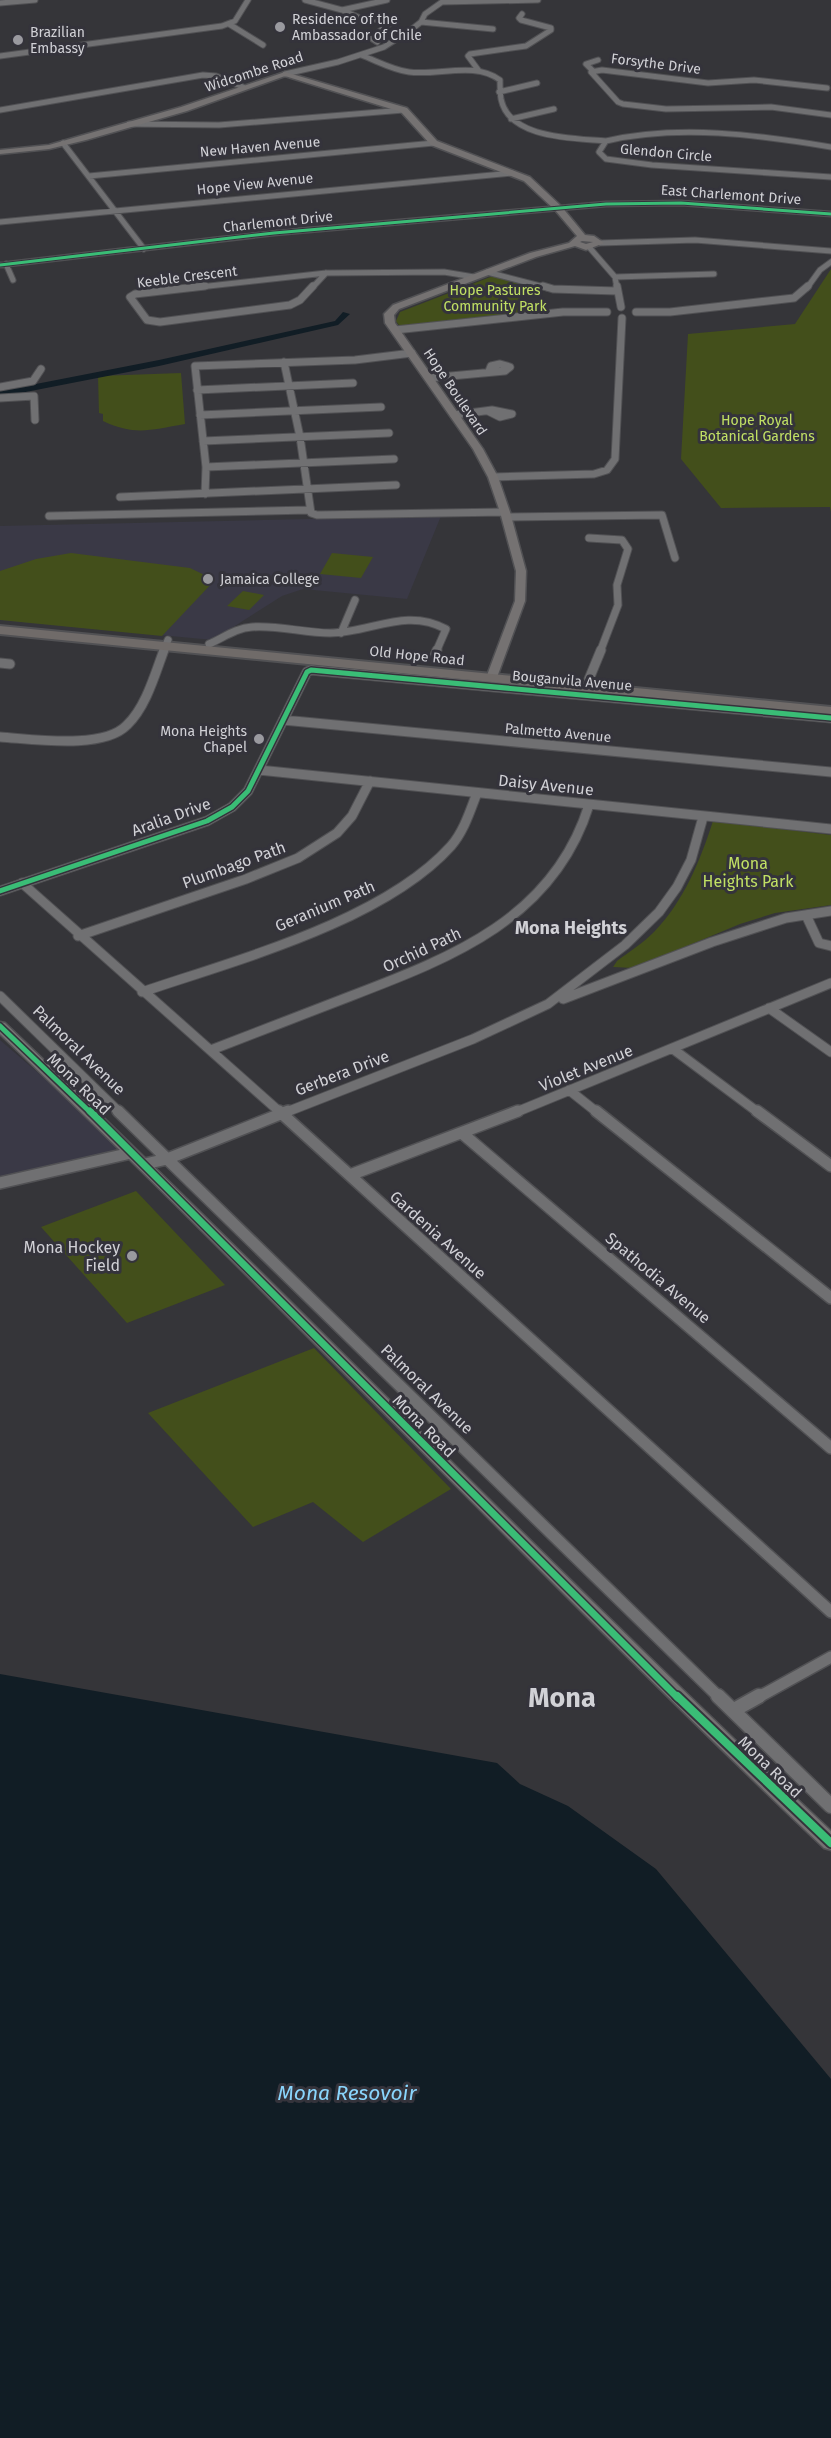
<svg xmlns="http://www.w3.org/2000/svg" width="831" height="2438" font-family="'Fira Sans',sans-serif">
<style>
.built{fill:#3a3946}
.green{fill:#434f1b}
.water{fill:#111d25}
.lines{fill:none;stroke-linecap:round;stroke-linejoin:round}
.canal{fill:#111d25;fill-rule:evenodd}
.street-far4-casing{stroke:#515154;stroke-width:7}
.street-far3-casing{stroke:#515154;stroke-width:9}
.street-far2-casing{stroke:#515154;stroke-width:11}
.street-far1-casing{stroke:#515154;stroke-width:14}
.street-casing{stroke:#515154;stroke-width:17}
.secondary-casing{stroke:#515154;stroke-width:3}
.primary-casing{stroke:#515154;stroke-width:4}
.street-far4{stroke:#707072;stroke-width:5}
.street-far3{stroke:#707072;stroke-width:7}
.street-far2{stroke:#707072;stroke-width:9}
.street-far1{stroke:#707072;stroke-width:11}
.street{stroke:#707072;stroke-width:14}
.secondary{fill:#757272;fill-rule:evenodd}
.primary{fill:#706b69;fill-rule:evenodd}
.cycleway-far3-casing{stroke:#34333b;stroke-width:5}
.cycleway-far2-casing{stroke:#34333b;stroke-width:8}
.cycleway-far1-casing{stroke:#34333b;stroke-width:10}
.cycleway-casing{stroke:#34333b;stroke-width:12}
.cycleway-far3{stroke:#3abd76;stroke-width:3}
.cycleway-far2{stroke:#3abd76;stroke-width:5}
.cycleway-far1{stroke:#3abd76;stroke-width:7}
.cycleway{stroke:#3abd76;stroke-width:8}
.poi-dot{fill:#9a9a9f;stroke:#34333b;stroke-width:2}
.labels{text-anchor:middle;dominant-baseline:central;stroke-width:6;stroke-linejoin:round;paint-order:stroke}
.far-poi-label{font-size:14px;fill:#d1d1d6;stroke:#34333b;text-anchor:start}
.far-street-label{font-size:14px;fill:#d1d1d6;stroke:#34333b}
.far-park-label{font-size:14px;fill:#c1e064;stroke:#34333b}
.street-label{font-size:16px;fill:#d1d1d6;stroke:#34333b}
.park-label{font-size:16px;fill:#c1e064;stroke:#34333b}
.poi-label{font-size:16px;fill:#d1d1d6;stroke:#34333b;text-anchor:end}
.neighbourhood-label{font-size:18px;font-weight:bold;fill:#d1d1d6;stroke:#34333b}
.near-water-label{font-size:21px;font-style:italic;fill:#8ad5fc;stroke:#34333b}
.near-district-label{font-size:27px;font-weight:bold;fill:#d1d1d6;stroke:#34333b}
</style>
<rect width="100%" height="100%" fill="#353539"/>
<path class="built" d="M 441,516 L 407,599 L 303,589 L 282,596 L 213,640 L 0,620 L 0,526 Z
M 0,1040 L 131,1153 L 0,1183 Z"/>
<path class="green" d="M 831,269 L 831,512 L 830,507 L 721,508 L 681,459 L 688,334 L 795,324 Z
M 493,276 L 534,288 L 522,297 L 532,313 L 401,328 L 396,321 L 400,312 Z
M 181,373 L 185,424 C 150,430 135,436 103,421 L 103,414 L 99,413 L 98,376 Z
M 71,553 L 190,568 L 215,580 L 162,636 L 0,620 L 0,571 L 36,559 Z
M 332,553 L 373,557 L 361,578 L 320,574 Z
M 243,591 L 264,595 L 249,610 L 227,606 Z
M 713,821 L 831,835 L 831,905 L 775,913 L 740,924 L 634,968 L 613,967 L 617,961 C 629,952 643,943 654,932 C 684,901 700,861 713,821 Z
M 136,1191 L 225,1285 L 127,1323 L 41,1227 Z
M 314,1348 L 451,1489 L 363,1542 L 313,1502 L 253,1527 L 148,1413 Z"/>
<path class="water" d="M 0,1674 L 497,1763 L 520,1784 L 568,1806 L 656,1869 L 831,2079 L 831,2438 L 0,2438 Z"/>
<g class="lines">
<path class="canal" d="M 343,312 L 350,314 L 338,325 L 159,366 L 0,397 L 0,391 L 159,360 L 335,321 Z"/>
<g class="street-far4-casing">
<path id="street-far4" d="M 305,0 L 342,10 L 387,0
M 0,3 L 35,0
M 342,10 L 360,18 L 393,21 L 371,38 L 377,42
M 421,22 L 493,29
M 229,24 L 263,45
M 361,55 C 377,61 393,70 409,72 C 438,76 475,61 500,80 C 500,86 500,93 501,99 C 509,139 574,138 606,141
M 0,56 L 222,26 L 235,21 L 248,0
M 479,71 L 468,56 L 470,54 L 526,46 L 551,30 L 551,28 L 521,20 L 519,18 L 522,14
M 593,71 L 586,64 L 598,60
M 285,74 L 338,62 L 384,47 L 412,29 L 421,22 L 425,14 L 442,2 L 538,0
M 827,88 L 754,80 L 708,83 L 602,70 L 591,72 L 618,102 L 623,104 L 666,109 L 771,107 L 831,115
M 499,92 L 537,83
M 0,110 L 203,75 L 216,76 L 243,87
M 511,119 L 554,109
M 129,124 L 219,125 L 404,110
M 63,143 L 144,249
M 831,147 C 758,135 679,124 606,141 L 599,152 L 606,159 L 652,165 L 831,177
M 89,176 L 434,143
M 0,222 L 512,173
M 600,243 L 695,240 L 831,251
M 589,247 L 615,277 L 617,288
M 6,264 L 13,280
M 0,265 L 274,233 L 606,204 L 681,203 L 831,214
M 487,272 L 548,288
M 326,273 L 444,272 L 474,277
M 615,277 L 714,274
M 191,288 L 326,273
M 312,288 L 326,273
M 807,288 L 820,270 L 831,262"/>
</g>
<g class="street-far3-casing">
<path id="street-far3" d="M 205,286 L 135,294 L 130,297 L 147,320 L 160,322 L 290,305 L 300,300 L 313,286
M 543,286 L 553,289 L 617,291
M 617,286 L 621,307
M 636,312 L 670,312 L 794,298 L 808,286
M 395,330 L 563,312 L 607,312
M 284,362 L 300,437 L 311,513 L 317,515 L 505,512
M 429,378 L 505,371 L 510,367 L 500,364 L 491,366 L 489,371
M 0,387 L 33,381 L 41,369
M 197,390 L 353,383
M 0,398 L 34,396 L 35,420
M 200,415 L 381,407
M 454,415 L 492,410 L 512,414 L 500,417 L 488,411
M 203,441 L 389,433
M 206,467 L 394,459
M 493,477 L 594,474 L 607,470 L 615,459 L 622,318
M 205,494 L 206,467 L 195,366 L 355,360 L 412,353
M 120,497 L 396,485
M 49,516 L 309,510
M 506,517 L 662,515 L 675,558
M 589,538 L 622,540 L 628,549 L 617,585 L 618,605 L 600,652
M 341,633 L 355,600
M 209,644 C 223,638 236,628 252,627 C 278,625 304,633 330,633 C 371,633 405,607 446,629 L 436,652
M 163,652 L 168,640"/>
</g>
<g class="street-far2-casing">
<path id="street-far2" d="M 435,655 L 437,650
M 0,663 L 10,664
M 589,679 L 601,650
M 283,720 L 831,772
M 0,737 C 33,739 103,750 127,725 C 146,707 155,674 164,650
M 259,770 L 831,829
M 22,883 L 281,1113
M 0,891 L 207,821 L 232,807 L 248,791 L 307,672 L 311,670 L 831,718
M 806,915 L 819,943 L 831,946
M 78,936 L 246,879 L 298,858 L 337,833 L 352,816 L 370,781
M 142,992 C 236,960 384,921 451,846 C 464,831 470,811 477,793
M 0,996 L 120,1113
M 563,999 L 712,942 L 786,918 L 831,911
M 769,1008 L 831,1052
M 673,1049 L 759,1113
M 211,1050 C 258,1032 304,1014 351,996 C 453,957 554,918 589,805
M 569,1090 L 598,1113
M 284,1113 L 473,1039 L 548,1004 L 625,945 L 659,912 L 677,887 L 691,860 L 703,817
M 514,1113 L 831,983"/>
</g>
<g class="street-far1-casing">
<path id="street-far1" d="M 118,1111 L 720,1698
M 279,1111 L 831,1612
M 596,1111 L 831,1298
M 757,1111 L 831,1166
M 463,1134 L 831,1448
M 145,1164 L 167,1159 L 288,1111
M 350,1175 L 518,1111
M 0,1183 L 131,1153
M 757,1698 L 831,1657"/>
</g>
<g class="street-casing">
<path id="street" d="M 718,1696 L 831,1806
M 734,1710 L 759,1696"/>
</g>
<g class="secondary-casing">
<path id="secondary" d="M 285,72 L 407,108 L 437,141 L 530,177 L 561,206 L 585,235 L 594,236 L 604,243 L 586,250 L 575,246 L 536,257 L 399,309 L 394,315 L 395,323 L 483,449 L 498,477 L 510,512 L 526,571 L 525,601 L 496,680 L 492,681 L 486,678 L 515,601 L 516,571 L 500,512 L 488,477 L 473,449 L 385,323 L 384,314 L 393,305 L 530,253 L 569,243 L 577,236 L 555,210 L 524,181 L 431,145 L 401,112 L 285,76 L 187,111 L 86,140 L 49,149 L 0,154 L 0,150 L 49,145 L 80,136 L 181,107 ZM 582,241 L 593,242 L 586,244 L 580,242 Z
M 0,1022 L 5,1023 C 284,1288 550,1568 831,1831 L 831,1850 L 824,1848 C 544,1582 279,1300 0,1034 Z"/>
</g>
<g class="primary-casing">
<path id="primary" d="M 0,626 L 831,707 L 831,715 L 0,634 Z"/>
</g>
<use href="#street-far4" class="street-far4"/>
<use href="#street-far3" class="street-far3"/>
<use href="#street-far2" class="street-far2"/>
<use href="#street-far1" class="street-far1"/>
<use href="#street" class="street"/>
<use href="#secondary" class="secondary"/>
<use href="#primary" class="primary"/>
<g class="cycleway-far3-casing">
<path id="cycleway-far3" d="M 0,265 L 274,233 L 606,204 L 681,203 L 831,214"/>
</g>
<g class="cycleway-far2-casing">
<path id="cycleway-far2" d="M 0,891 L 207,821 L 232,807 L 248,791 L 307,672 L 311,670 L 831,718
M 0,1026 L 91,1113"/>
</g>
<g class="cycleway-far1-casing">
<path id="cycleway-far1" d="M 90,1111 L 678,1698"/>
</g>
<g class="cycleway-casing">
<path id="cycleway" d="M 677,1696 L 831,1843"/>
</g>
<use href="#cycleway-far3" class="cycleway-far3"/>
<use href="#cycleway-far2" class="cycleway-far2"/>
<use href="#cycleway-far1" class="cycleway-far1"/>
<use href="#cycleway" class="cycleway"/>
</g>
<g class="poi-dot">
<circle cx="280" cy="27" r="6"/>
<circle cx="18" cy="40" r="6"/>
<circle cx="208" cy="579" r="6"/>
<circle cx="259" cy="739" r="6"/>
<circle cx="132" cy="1256" r="6"/>
</g>
<g class="labels">
<g class="far-poi-label">
<text x="292" y="19">Residence of the<tspan x="292" dy="16">Ambassador of Chile</tspan></text>
<text x="30" y="32">Brazilian<tspan x="30" dy="16">Embassy</tspan></text>
<text x="220" y="579">Jamaica College</text>
<text x="247" y="731" text-anchor="end">Mona Heights<tspan x="247" dy="16">Chapel</tspan></text>
</g>
<g class="far-street-label">
<text transform="translate(656 64) rotate(7)">Forsythe Drive</text>
<text transform="translate(254 72) rotate(-18)">Widcombe Road</text>
<text transform="translate(260 147) rotate(-5)">New Haven Avenue</text>
<text transform="translate(666 153) rotate(5)">Glendon Circle</text>
<text transform="translate(255 184) rotate(-6)">Hope View Avenue</text>
<text transform="translate(731 195) rotate(4)">East Charlemont Drive</text>
<text transform="translate(278 222) rotate(-6)">Charlemont Drive</text>
<text transform="translate(187 277) rotate(-7)">Keeble Crescent</text>
<text transform="translate(455 392) rotate(56)">Hope Boulevard</text>
<text transform="translate(417 656) rotate(6)">Old Hope Road</text>
<text transform="translate(572 681) rotate(5)">Bouganvila Avenue</text>
<text transform="translate(558 733) rotate(5)">Palmetto Avenue</text>
</g>
<g class="far-park-label">
<text x="495" y="290">Hope Pastures<tspan x="495" dy="16">Community Park</tspan></text>
<text x="757" y="420">Hope Royal<tspan x="757" dy="16">Botanical Gardens</tspan></text>
</g>
<g class="street-label">
<text transform="translate(546 785) rotate(6)">Daisy Avenue</text>
<text transform="translate(171 817) rotate(-20)">Aralia Drive</text>
<text transform="translate(234 865) rotate(-20)">Plumbago Path</text>
<text transform="translate(325 906) rotate(-23)">Geranium Path</text>
<text transform="translate(422 950) rotate(-25)">Orchid Path</text>
<text transform="translate(79 1050) rotate(44)">Palmoral Avenue</text>
<text transform="translate(586 1068) rotate(-22)">Violet Avenue</text>
<text transform="translate(342 1073) rotate(-21)">Gerbera Drive</text>
<text transform="translate(79 1084) rotate(44)">Mona Road</text>
<text transform="translate(438 1235) rotate(42)">Gardenia Avenue</text>
<text transform="translate(658 1278) rotate(40)">Spathodia Avenue</text>
<text transform="translate(427 1389) rotate(44)">Palmoral Avenue</text>
<text transform="translate(424 1426) rotate(45)">Mona Road</text>
<text transform="translate(770 1767) rotate(44)">Mona Road</text>
</g>
<g class="park-label">
<text x="748" y="863">Mona<tspan x="748" dy="18">Heights Park</tspan></text>
</g>
<g class="poi-label">
<text x="120" y="1247">Mona Hockey<tspan x="120" dy="18">Field</tspan></text>
</g>
<g class="neighbourhood-label">
<text x="571" y="928">Mona Heights</text>
</g>
<g class="near-water-label">
<text x="347" y="2093">Mona Resovoir</text>
</g>
<g class="near-district-label">
<text x="562" y="1698">Mona</text>
</g>
</g>
</svg>
